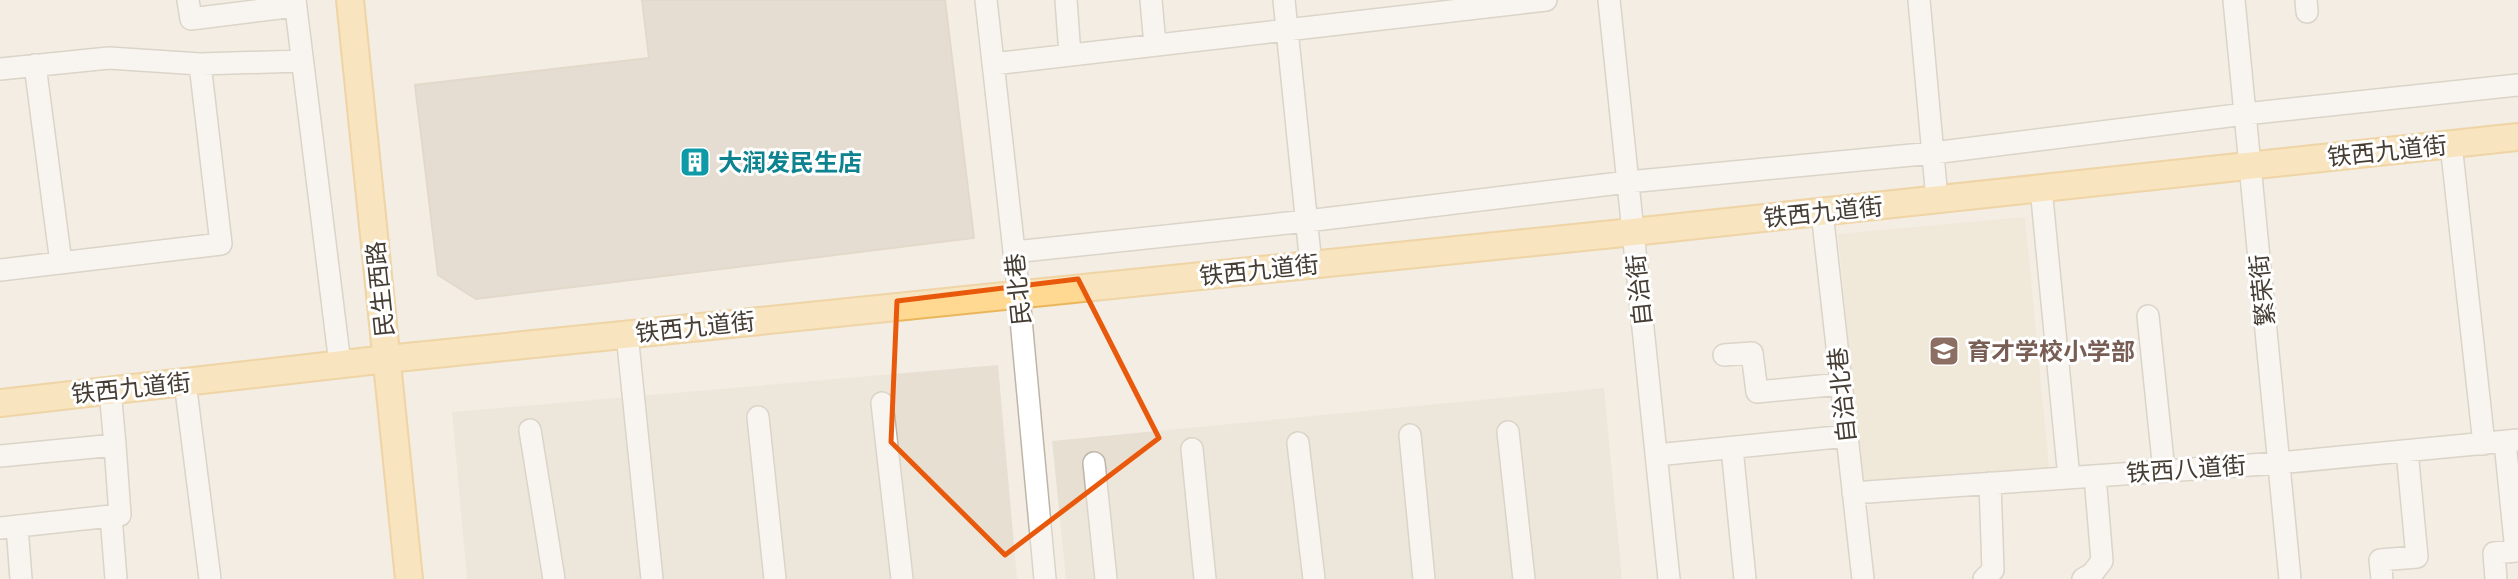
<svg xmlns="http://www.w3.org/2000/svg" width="2518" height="579" font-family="Inter,'Noto Sans SC',sans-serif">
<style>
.residential{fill:#e7dfd1}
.education{fill:#ede2cd}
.building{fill:#d8cbbc;stroke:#d0c0ab;stroke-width:2}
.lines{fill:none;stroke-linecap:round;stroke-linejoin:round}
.minor-casing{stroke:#bfb5a6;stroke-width:24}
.major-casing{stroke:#eab65b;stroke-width:30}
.minor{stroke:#fff;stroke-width:21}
.major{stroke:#ffd991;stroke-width:26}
.marked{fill:none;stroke:#e8590c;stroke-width:5;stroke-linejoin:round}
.labels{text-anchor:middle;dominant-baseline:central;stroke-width:6;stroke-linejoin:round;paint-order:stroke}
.street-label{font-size:24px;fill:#453d33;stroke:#fff}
.culture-label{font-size:24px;font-weight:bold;fill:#0d838f;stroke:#fff;text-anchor:start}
.education-label{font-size:24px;font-weight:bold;fill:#785e54;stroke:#fff;text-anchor:start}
</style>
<rect width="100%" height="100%" fill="#f3ede4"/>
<path class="residential" d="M 998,365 L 1017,579 L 467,579 L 452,412 Z
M 1604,388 L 1622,579 L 1066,579 L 1052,441 Z"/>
<path class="education" d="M 2025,217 L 2049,468 L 1862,486 L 1838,234 Z"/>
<path class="building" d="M 642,0 L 945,0 L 974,238 L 476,299 L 438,275 L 415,85 L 649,58 Z"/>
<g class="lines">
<g class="minor-casing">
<path id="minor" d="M 188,0 L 191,19 L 295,6
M 295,0 L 340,364
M 986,0 L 1018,287 L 1045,579
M 1066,0 L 1070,55
M 1151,0 L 1155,45
M 1284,0 L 1311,265
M 1609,0 L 1669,579
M 1919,0 L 1937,199
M 2234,0 L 2290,579
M 2306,0 L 2307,12
M 993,64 L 1546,0
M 35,65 L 61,263
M 0,69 L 109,58 L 200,64 L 302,61
M 2451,144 L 2484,444
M 2041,188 L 2069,478
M 1822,212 L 1863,579
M 1014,252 L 1307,221 L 1628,182 L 1933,153 L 2245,114 L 2518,85
M 0,270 L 221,244 L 200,64
M 2148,316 L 2164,471
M 627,334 L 652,579
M 1724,355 L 1752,353 L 1757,392 L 1841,384
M 185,382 L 210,579
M 882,403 L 902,579
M 758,417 L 775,579
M 530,430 L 554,579
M 1508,432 L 1524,579
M 1410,435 L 1424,579
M 1298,443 L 1314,579
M 1732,448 L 1745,579
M 1192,449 L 1205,579
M 1656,455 L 1847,436
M 0,456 L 115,445 L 110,390
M 1094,463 L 1106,579
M 1853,493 L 2279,463 L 2518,440
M 111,516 L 116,579
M 17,526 L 21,579
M 0,528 L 120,515 L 115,445
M 1984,579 L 1993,570 L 1990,483
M 2083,579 L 2092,574 L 2102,561 L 2095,476
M 2382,579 L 2380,560 L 2417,557 L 2407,451
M 2496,579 L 2494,553 L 2516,551 L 2505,442"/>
</g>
<g class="major-casing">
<path id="major" d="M 350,0 L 409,579
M 0,403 L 387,359 L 1633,232 L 2518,137"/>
</g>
<use href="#minor" class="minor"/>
<use href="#major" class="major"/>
</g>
<path d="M0 0H2518V579H0ZM 1078,279 L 1159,438 L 1005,555 L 891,442 L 897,301 Z" fill="#f3ede4" fill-opacity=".55" fill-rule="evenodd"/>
<path class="marked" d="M 1078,279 L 1159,438 L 1005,555 L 891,442 L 897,301 Z"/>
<defs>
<g id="building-square" transform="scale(1.575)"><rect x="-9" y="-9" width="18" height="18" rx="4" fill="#0f9aa8" stroke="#fff"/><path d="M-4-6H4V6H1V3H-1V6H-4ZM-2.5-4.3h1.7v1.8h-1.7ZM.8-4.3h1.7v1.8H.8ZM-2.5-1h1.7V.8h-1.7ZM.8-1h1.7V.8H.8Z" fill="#fff"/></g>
<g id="school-square" transform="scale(1.575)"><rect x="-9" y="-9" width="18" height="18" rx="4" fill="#8d6e63" stroke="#fff"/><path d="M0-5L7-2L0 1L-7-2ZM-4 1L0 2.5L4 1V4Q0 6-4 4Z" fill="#fff"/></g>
</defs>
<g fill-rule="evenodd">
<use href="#building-square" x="695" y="162"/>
<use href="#school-square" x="1944" y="351"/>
</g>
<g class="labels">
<g class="street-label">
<text transform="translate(2387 151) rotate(-6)">铁西九道街</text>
<text transform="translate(1823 212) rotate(-6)">铁西九道街</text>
<text transform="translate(1259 270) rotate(-6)">铁西九道街</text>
<text transform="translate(380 289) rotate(-96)">民生西路</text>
<text transform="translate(1018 289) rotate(-96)">民北巷</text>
<text transform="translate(1639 290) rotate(-96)">自治街</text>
<text transform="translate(2262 290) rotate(-96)">繁荣街</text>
<text transform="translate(695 327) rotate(-6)">铁西九道街</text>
<text transform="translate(131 388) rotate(-6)">铁西九道街</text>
<text transform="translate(1842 395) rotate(-96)">自治北巷</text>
<text transform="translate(2186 469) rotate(-4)">铁西八道街</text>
</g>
<g class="culture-label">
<text x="718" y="162">大润发民生店</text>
</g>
<g class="education-label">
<text x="1967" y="351">育才学校小学部</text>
</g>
</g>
</svg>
